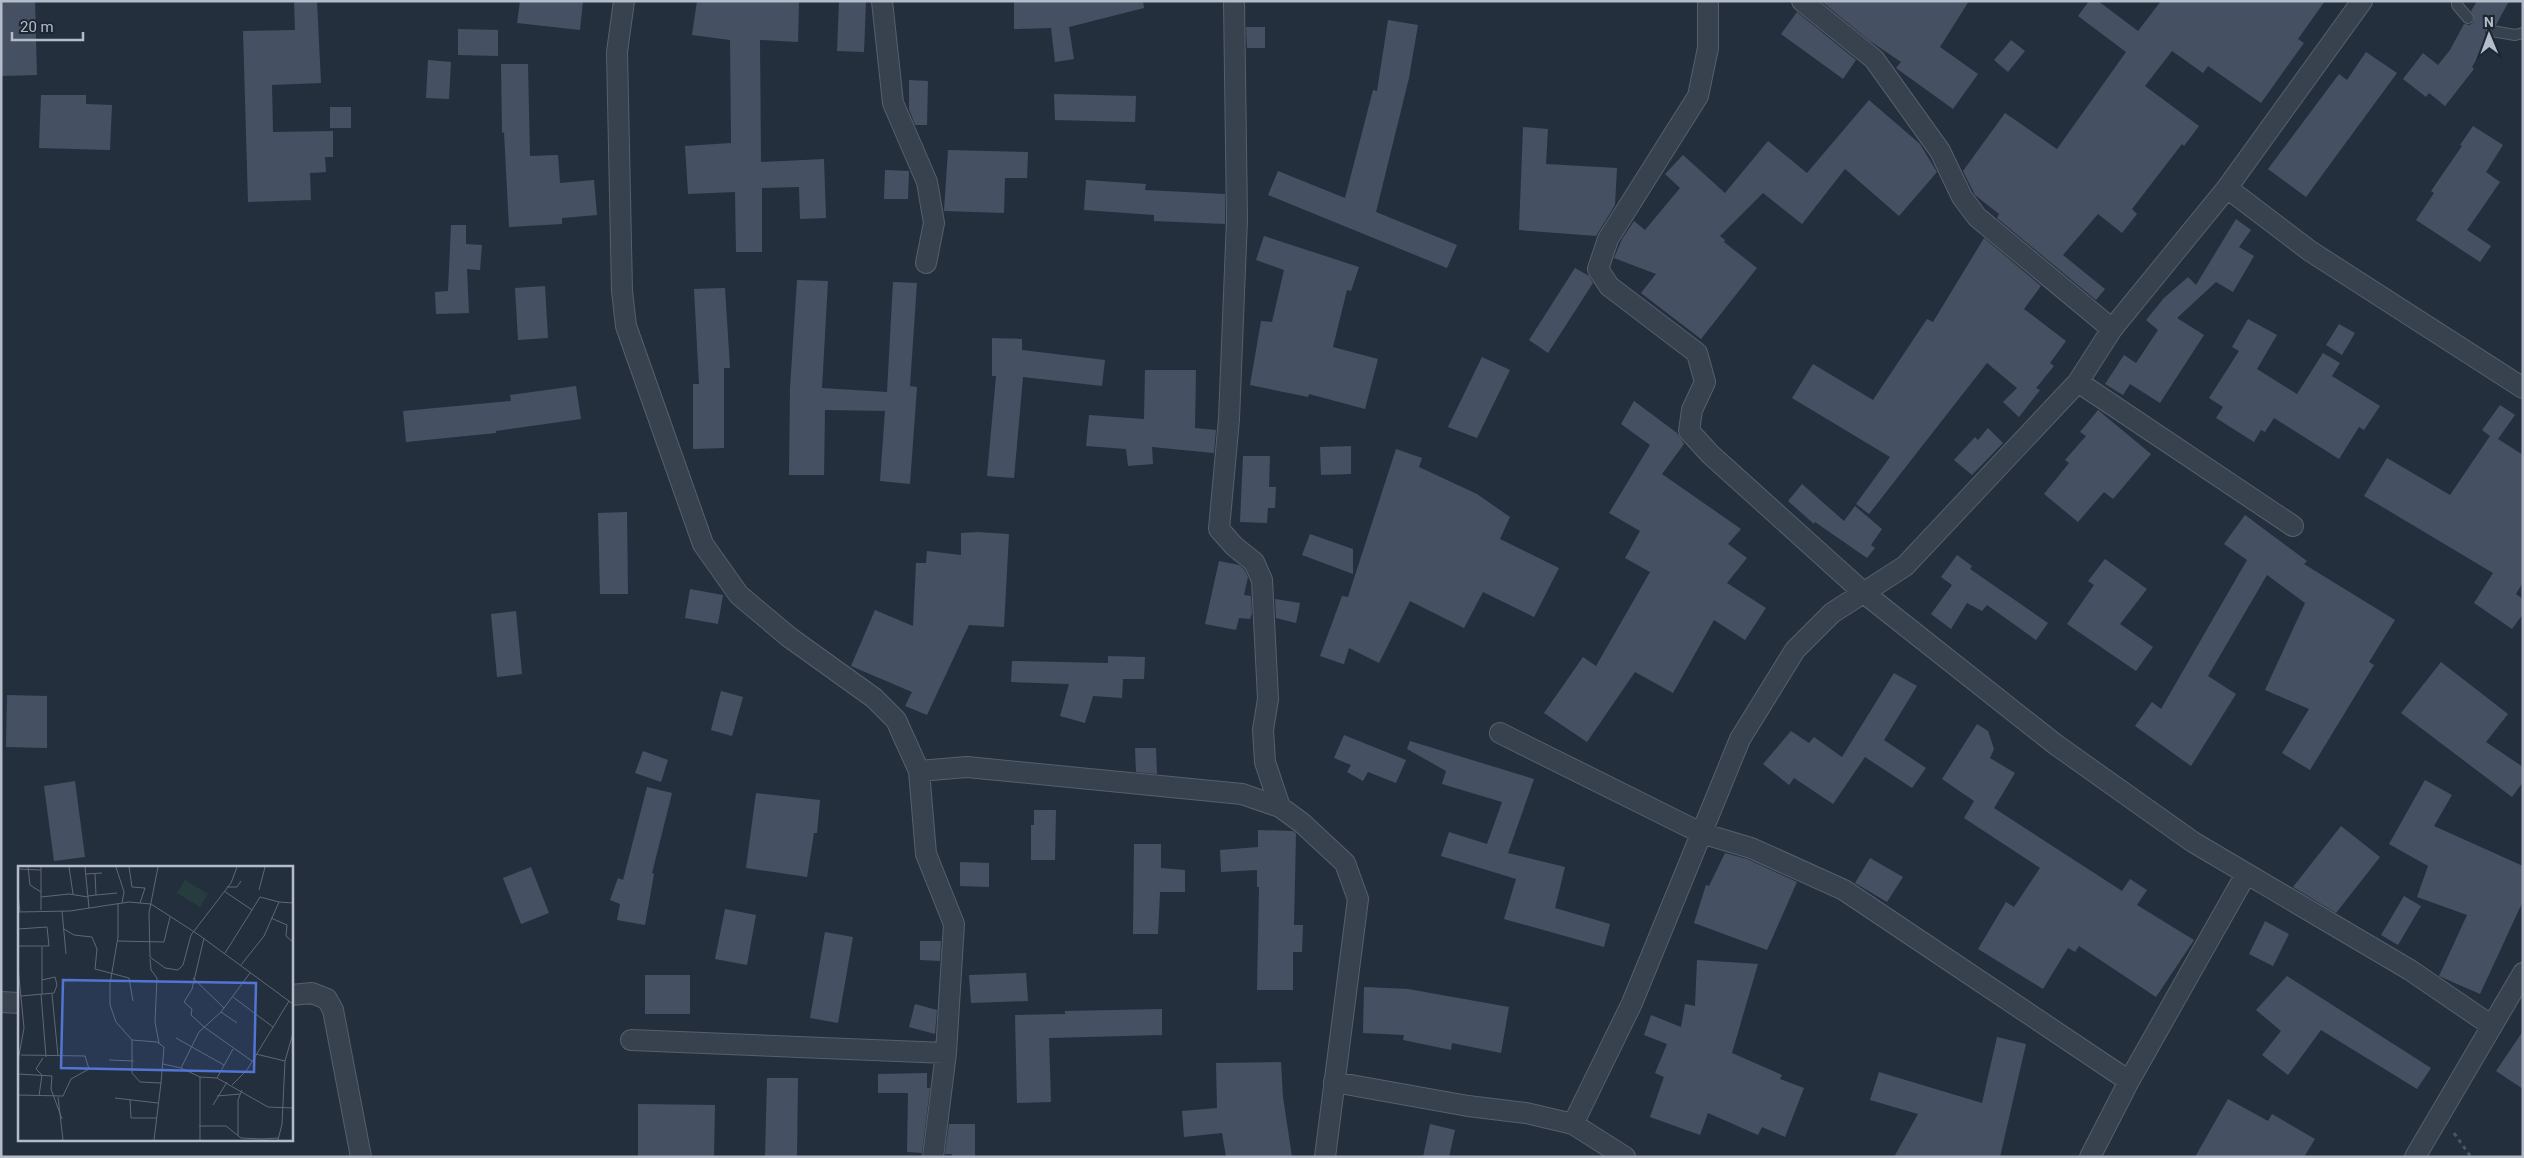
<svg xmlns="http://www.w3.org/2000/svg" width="2524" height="1158" font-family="Roboto,sans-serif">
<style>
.building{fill:#455162}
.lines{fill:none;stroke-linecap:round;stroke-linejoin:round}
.service-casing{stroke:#565f6c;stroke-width:12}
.minor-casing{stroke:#565f6c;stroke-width:22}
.path{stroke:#44595c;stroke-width:3;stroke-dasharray:4 4;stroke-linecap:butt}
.service{stroke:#38414e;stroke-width:10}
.minor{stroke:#38414e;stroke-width:20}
.inset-road{fill:none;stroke:#5e6776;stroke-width:1}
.view{fill:#5274d3;fill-opacity:0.15;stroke:#5274d3;stroke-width:2.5}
.inset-edge{fill:none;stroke:#b4bcc9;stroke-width:2.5}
</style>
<rect width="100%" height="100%" fill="#242f3e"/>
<path class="building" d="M 1,1 L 35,1 L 37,75 L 1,76 Z
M 294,1 L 317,1 L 321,83 L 272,85 L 273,132 L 333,131 L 333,157 L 325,157 L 326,172 L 310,173 L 311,200 L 248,202 L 243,31 L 295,30 Z
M 520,1 L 583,1 L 580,30 L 517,23 Z
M 697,1 L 799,1 L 798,42 L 760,40 L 761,162 L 824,159 L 826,218 L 800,219 L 799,187 L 762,188 L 762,252 L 736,252 L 735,192 L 688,194 L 685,146 L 731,143 L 730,40 L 692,35 Z
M 839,1 L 866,1 L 864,52 L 837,51 Z
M 1014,1 L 1143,1 L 1144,8 L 1069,27 L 1074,59 L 1055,62 L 1051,28 L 1014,29 Z
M 1821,1 L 1969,1 L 1940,47 L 1978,74 L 1953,109 L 1896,68 L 1901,62 L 1870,41 Z
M 2089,1 L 2098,1 L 2138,31 L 2161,1 L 2325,1 L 2298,39 L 2304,43 L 2261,103 L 2208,66 L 2203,73 L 2172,51 L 2145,86 L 2199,126 L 2184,146 L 2182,144 L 2132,209 L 2137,214 L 2122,233 L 2098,214 L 2063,255 L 2105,289 L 2096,300 L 1997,218 L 1999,214 L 1975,195 L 1963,171 L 2005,113 L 2057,149 L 2126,52 L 2078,16 Z
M 2477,1 L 2509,1 L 2496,25 L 2486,27 L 2485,33 L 2489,37 L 2472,67 L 2474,69 L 2445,106 L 2429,93 L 2426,97 L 2403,79 L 2423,53 L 2438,65 L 2450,50 L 2464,24 L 2470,25 L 2474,21 L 2471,11 Z
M 1797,12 L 1856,60 L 1843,79 L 1781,34 Z
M 1388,20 L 1418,25 L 1409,78 L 1376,212 L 1457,245 L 1447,268 L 1268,195 L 1278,171 L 1345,198 L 1373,90 L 1377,91 Z
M 1246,27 L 1265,27 L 1265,48 L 1247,48 Z
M 458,29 L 498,30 L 498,56 L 458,55 Z
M 2011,40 L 2025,51 L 2008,72 L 1994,60 Z
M 2366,52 L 2397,73 L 2306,197 L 2268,169 L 2339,74 L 2347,80 Z
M 428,60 L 451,62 L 449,99 L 426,98 Z
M 501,64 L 528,64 L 530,156 L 558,155 L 560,183 L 594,180 L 597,215 L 562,218 L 562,224 L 509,227 L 504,132 L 502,133 Z
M 909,80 L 928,81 L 927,125 L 915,125 L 909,109 Z
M 1054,94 L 1136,96 L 1135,122 L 1055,120 Z
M 41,95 L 86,95 L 86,104 L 112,105 L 110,150 L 39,148 Z
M 1869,100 L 1920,144 L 1937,172 L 1899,216 L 1845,169 L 1802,224 L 1763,193 L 1720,236 L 1725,240 L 1724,242 L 1757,268 L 1701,339 L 1641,293 L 1656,274 L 1614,258 L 1622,239 L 1634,221 L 1645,230 L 1680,188 L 1665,174 L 1683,155 L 1725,193 L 1768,141 L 1807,173 Z
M 330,107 L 351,107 L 351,128 L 330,128 Z
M 2473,126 L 2503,145 L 2486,172 L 2500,182 L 2467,230 L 2491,246 L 2480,262 L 2416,220 L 2434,193 L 2431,191 L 2462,146 L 2460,145 Z
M 1523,127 L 1548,129 L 1546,164 L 1617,168 L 1615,205 L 1596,236 L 1519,230 Z
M 948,150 L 1028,152 L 1027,178 L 1005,178 L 1004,213 L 944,211 Z
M 885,170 L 909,171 L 908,199 L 884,199 Z
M 1086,180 L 1146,184 L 1145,190 L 1225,194 L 1225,224 L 1154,221 L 1154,215 L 1084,210 Z
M 2236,219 L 2251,230 L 2239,247 L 2254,256 L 2233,292 L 2216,282 L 2177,318 L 2204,335 L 2160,403 L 2130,384 L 2123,395 L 2105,384 L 2124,355 L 2136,363 L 2158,330 L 2146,320 L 2164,298 L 2188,277 L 2196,285 Z
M 451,225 L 466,225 L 466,244 L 482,245 L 480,270 L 467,269 L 469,313 L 436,314 L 435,292 L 448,291 Z
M 1264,236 L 1359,267 L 1351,291 L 1347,290 L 1333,347 L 1378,359 L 1365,409 L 1309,394 L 1308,397 L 1250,385 L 1261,321 L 1272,322 L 1284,270 L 1256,260 Z
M 1984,238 L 2041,286 L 2024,309 L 2066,341 L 2050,363 L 2054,366 L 2036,388 L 2040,390 L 2019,417 L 2003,402 L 2017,388 L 1987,363 L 1869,514 L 1856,504 L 1890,457 L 1792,398 L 1813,364 L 1873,400 L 1927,319 L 1933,322 Z
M 1575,268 L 1589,276 L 1593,283 L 1548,353 L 1529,340 Z
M 797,280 L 828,281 L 822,388 L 887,392 L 893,282 L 917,283 L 910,386 L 917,387 L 910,484 L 880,481 L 885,411 L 825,410 L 824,475 L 789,475 L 790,388 Z
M 545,286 L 548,338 L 518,340 L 515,288 Z
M 725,288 L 730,368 L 724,368 L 724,448 L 693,449 L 693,384 L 699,384 L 694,289 Z
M 2248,319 L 2277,335 L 2257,369 L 2297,394 L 2323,353 L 2340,363 L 2332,376 L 2380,406 L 2364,430 L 2359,427 L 2339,459 L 2274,418 L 2265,432 L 2261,430 L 2254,442 L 2216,418 L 2223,407 L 2209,398 L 2239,351 L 2232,347 Z
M 2339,324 L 2355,333 L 2342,355 L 2326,345 Z
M 992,338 L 1022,339 L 1022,350 L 1105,360 L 1102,386 L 1023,377 L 1014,478 L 987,476 L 996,376 L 992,376 Z
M 1482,357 L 1510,370 L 1477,438 L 1448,427 Z
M 1145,370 L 1196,370 L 1195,428 L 1216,430 L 1214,453 L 1152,447 L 1153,464 L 1128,466 L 1126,449 L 1086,446 L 1089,415 L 1144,419 Z
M 576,386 L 581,419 L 496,431 L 496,433 L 406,442 L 403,411 L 511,401 L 510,395 Z
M 1634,401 L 1677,433 L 1684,444 L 1662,474 L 1741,529 L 1728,544 L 1747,558 L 1727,583 L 1766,608 L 1745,640 L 1714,620 L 1673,693 L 1635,672 L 1587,742 L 1544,713 L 1583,657 L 1596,666 L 1650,572 L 1625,558 L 1640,531 L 1609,513 L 1650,445 L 1621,424 Z
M 2500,405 L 2515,415 L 2498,439 L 2523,455 L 2523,582 L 2516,594 L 2523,599 L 2523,614 L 2512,629 L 2474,603 L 2493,573 L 2364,496 L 2387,458 L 2450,495 L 2490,436 L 2482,430 Z
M 2098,410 L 2151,454 L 2113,499 L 2104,492 L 2078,522 L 2044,494 L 2069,463 L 2065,460 L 2086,436 L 2080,432 Z
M 1988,428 L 2003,443 L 1972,475 L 1954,460 L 1975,437 L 1978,440 Z
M 1351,446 L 1351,474 L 1321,475 L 1320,447 Z
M 1396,449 L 1422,458 L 1419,467 L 1477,494 L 1510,517 L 1500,539 L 1559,568 L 1534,617 L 1483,592 L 1464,628 L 1410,601 L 1379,663 L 1349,648 L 1344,664 L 1340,663 L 1320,656 L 1342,596 L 1348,597 Z
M 1243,456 L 1270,456 L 1269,487 L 1276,487 L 1275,508 L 1268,508 L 1267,523 L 1240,522 Z
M 1802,484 L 1844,521 L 1855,506 L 1882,529 L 1871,545 L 1875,548 L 1867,558 L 1815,522 L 1814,524 L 1788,501 Z
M 627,512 L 628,594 L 600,594 L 598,513 Z
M 2245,515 L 2307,561 L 2304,564 L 2395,620 L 2369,662 L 2374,665 L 2310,770 L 2282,753 L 2309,709 L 2265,690 L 2305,603 L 2267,575 L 2208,676 L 2236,694 L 2191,766 L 2135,726 L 2152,702 L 2161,709 L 2247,560 L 2224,544 Z
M 978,532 L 1009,534 L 1004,627 L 969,625 L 927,715 L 905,706 L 912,692 L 851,666 L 875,610 L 913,626 L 916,563 L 926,563 L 927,551 L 961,555 L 961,533 Z
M 1310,534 L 1353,549 L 1353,574 L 1302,555 Z
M 1957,555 L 1972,566 L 1970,569 L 2048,623 L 2036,640 L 1987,605 L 1982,611 L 1967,603 L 1951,629 L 1931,614 L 1952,585 L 1941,577 Z
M 2105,559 L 2147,589 L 2120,624 L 2153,647 L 2136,671 L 2067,624 L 2094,585 L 2088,581 Z
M 1219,561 L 1239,565 L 1244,569 L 1248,577 L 1244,595 L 1251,596 L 1252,613 L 1250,619 L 1239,618 L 1236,630 L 1205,624 Z
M 690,589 L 723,595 L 718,624 L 685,618 Z
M 1275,599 L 1300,603 L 1296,623 L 1276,618 Z
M 516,611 L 522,674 L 497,677 L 491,614 Z
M 1108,656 L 1145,657 L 1144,679 L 1123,679 L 1122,698 L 1093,696 L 1085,723 L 1060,716 L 1069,684 L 1011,682 L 1012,661 L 1108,663 Z
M 2441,662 L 2508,714 L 2486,742 L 2523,767 L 2523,782 L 2512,797 L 2401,713 Z
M 1894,673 L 1917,686 L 1884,740 L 1926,768 L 1912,788 L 1865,757 L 1833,804 L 1794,778 L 1789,785 L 1763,764 L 1791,731 L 1809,743 L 1814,737 L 1842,757 Z
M 721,691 L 743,697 L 732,736 L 711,730 Z
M 7,695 L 47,696 L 47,748 L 6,747 Z
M 1977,724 L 1988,731 L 1994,749 L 1990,758 L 2015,773 L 1994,808 L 2122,891 L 2130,879 L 2147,890 L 2137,905 L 2194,940 L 2156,997 L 2079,946 L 2075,952 L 2068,948 L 2043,989 L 1978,949 L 2006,902 L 2014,907 L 2040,868 L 1964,818 L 1974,801 L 1942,779 Z
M 1344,735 L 1406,760 L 1396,783 L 1368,772 L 1363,781 L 1347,772 L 1351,765 L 1334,758 Z
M 1410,741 L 1534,779 L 1508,853 L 1565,867 L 1555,908 L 1610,924 L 1604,947 L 1504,919 L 1516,879 L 1441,856 L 1449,832 L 1487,844 L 1502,802 L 1442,784 L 1446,771 L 1407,749 Z
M 1135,748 L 1156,748 L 1157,774 L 1136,772 Z
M 643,751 L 668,760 L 661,782 L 635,773 Z
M 2425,780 L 2452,795 L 2434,826 L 2523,866 L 2523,901 L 2480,994 L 2439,976 L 2467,915 L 2417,897 L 2428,866 L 2389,844 Z
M 75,781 L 85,857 L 54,861 L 44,786 Z
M 647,787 L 672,793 L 652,873 L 654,874 L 645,925 L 617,920 L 620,904 L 610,900 L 618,878 L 623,880 Z
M 756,793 L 820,800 L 817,833 L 814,833 L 807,877 L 746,868 Z
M 1034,810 L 1056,810 L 1055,860 L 1031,860 L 1031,825 L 1034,825 Z
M 2341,826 L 2380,857 L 2336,913 L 2293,887 Z
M 1258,830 L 1293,831 L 1296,833 L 1294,925 L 1303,925 L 1302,952 L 1293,952 L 1293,990 L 1257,990 L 1259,887 L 1257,887 L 1257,870 L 1221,872 L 1220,850 L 1258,847 Z
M 1134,844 L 1161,844 L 1161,868 L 1185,870 L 1185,892 L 1160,892 L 1158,934 L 1133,934 Z
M 1725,853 L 1747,859 L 1797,882 L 1767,950 L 1694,923 L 1706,885 L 1709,886 Z
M 1870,858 L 1903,877 L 1887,902 L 1855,883 Z
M 960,862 L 989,863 L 989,887 L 960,886 Z
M 531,867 L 549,913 L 521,924 L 503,878 Z
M 2404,896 L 2421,906 L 2398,945 L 2381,935 Z
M 725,909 L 756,915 L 747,965 L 715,959 Z
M 2265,921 L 2289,934 L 2273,966 L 2249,954 Z
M 825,932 L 853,937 L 838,1023 L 810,1018 Z
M 920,941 L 941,941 L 940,961 L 920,960 Z
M 1697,960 L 1758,964 L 1732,1053 L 1782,1075 L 1780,1079 L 1804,1088 L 1785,1137 L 1762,1127 L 1758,1135 L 1708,1113 L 1700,1135 L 1650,1117 L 1664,1077 L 1655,1073 L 1667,1044 L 1644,1035 L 1651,1015 L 1681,1027 L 1685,1004 L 1695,1006 Z
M 1026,973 L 1028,1001 L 971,1003 L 969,975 Z
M 645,975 L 690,975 L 690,1014 L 645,1014 Z
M 2287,976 L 2431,1068 L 2417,1089 L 2321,1030 L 2288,1075 L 2262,1055 L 2281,1031 L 2256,1010 Z
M 1364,987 L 1408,989 L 1509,1007 L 1501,1053 L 1452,1043 L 1451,1050 L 1403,1040 L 1404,1035 L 1363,1033 Z
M 915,1004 L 937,1010 L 935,1034 L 909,1027 Z
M 1162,1009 L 1162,1035 L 1049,1038 L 1051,1102 L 1017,1103 L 1015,1015 L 1065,1014 L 1065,1011 Z
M 2523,1031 L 2523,1089 L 2496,1071 Z
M 1997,1037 L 2026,1044 L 2000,1157 L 1894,1157 L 1918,1114 L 1870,1100 L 1879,1072 L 1982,1103 Z
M 1281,1062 L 1283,1097 L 1292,1157 L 1226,1157 L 1222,1133 L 1184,1137 L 1182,1111 L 1217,1108 L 1216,1063 Z
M 927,1073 L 927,1088 L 930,1088 L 922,1153 L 907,1152 L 908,1093 L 878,1093 L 878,1074 Z
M 767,1078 L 798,1078 L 797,1157 L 765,1157 Z
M 2228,1099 L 2268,1121 L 2272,1114 L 2315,1139 L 2304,1157 L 2195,1157 Z
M 638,1104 L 715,1105 L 714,1157 L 638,1157 Z
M 949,1124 L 975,1124 L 975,1157 L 952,1157 L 952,1154 L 945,1154 Z
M 1430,1124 L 1455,1130 L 1449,1157 L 1423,1157 Z"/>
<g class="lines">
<g class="service-casing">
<path id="service" d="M 2457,1 L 2457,5 L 2468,18
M 2492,31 L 2515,35 L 2523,33"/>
</g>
<g class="minor-casing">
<path id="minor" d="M 624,1 L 617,52 L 622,291 L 626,326 L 703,544 L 739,595 L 789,637 L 874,698 L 896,720 L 919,771 L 926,854 L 954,924 L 946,1053 L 933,1157
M 882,1 L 893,103 L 927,182 L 934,223 L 926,263
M 1234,1 L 1237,219 L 1229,419 L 1219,529 L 1234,546 L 1254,562 L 1262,580 L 1268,699 L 1263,730 L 1265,762 L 1280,807
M 1708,1 L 1708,48 L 1698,96 L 1608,239 L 1598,269 L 1609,286 L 1697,353 L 1705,382 L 1692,410 L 1689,431 L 1710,454 L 1864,593 L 2055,744 L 2193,842 L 2410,970 L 2492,1026
M 1802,1 L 1874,59 L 1940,151 L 1962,197 L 1977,217 L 2112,329
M 2227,188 L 2310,251 L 2523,388
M 2078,382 L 2293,526
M 1500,733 L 1701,833 L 1751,848 L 1844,890 L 2129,1081
M 919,771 L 967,767 L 1242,794 L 1280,807 L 1302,823 L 1345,863 L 1358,899 L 1325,1157
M 291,995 L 312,993 L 327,999 L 333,1010 L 361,1157
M 1,1002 L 19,1003
M 631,1040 L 946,1053
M 1334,1082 L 1468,1106 L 1526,1113 L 1573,1124 L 1625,1157
M 1573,1124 L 1632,1003 L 1740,739 L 1795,650 L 1832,613 L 1905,566 L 2078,382 L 2112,329 L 2227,188 L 2362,1
M 2090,1157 L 2129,1081 L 2246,874
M 2415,1157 L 2523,973"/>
</g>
<path class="path" d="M 2454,1133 L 2471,1157"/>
<use href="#service" class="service"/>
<use href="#minor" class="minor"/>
</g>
<g transform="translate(18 866)">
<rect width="275" height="275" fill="#242f3e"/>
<path d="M 167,14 L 190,28 L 182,41 L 159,27 Z" fill="#263c3f"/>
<path class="inset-road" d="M 10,1 L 12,19 L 23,26M 51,1 L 55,28M 67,1 L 71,42M 98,1 L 106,26 L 104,37M 111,1 L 114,21 L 127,22 L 122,37M 140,1 L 131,47 L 132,91 L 147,102 L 160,104 L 165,99 L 173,69 L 213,17 L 219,1M 0,3 L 23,4M 68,8 L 84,7M 209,21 L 219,21 L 223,15M 241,24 L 247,1M 206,25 L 234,44 L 207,87M 0,28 L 2,46M 78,29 L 99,27M 70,30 L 78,29 L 77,7M 23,31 L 51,28 L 70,31M 100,38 L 100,71 L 92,118 L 92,139 L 98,156 L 114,174 L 114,207 L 122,216 L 143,217 L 136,274M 23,44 L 23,1M 234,44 L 242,31 L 261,36M 44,45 L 48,88M 0,46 L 52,45 L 111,36 L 133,38 L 181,69 L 275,138M 253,52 L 269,59 L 268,70 L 275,76M 0,63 L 29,61 L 31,80 L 0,80M 46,63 L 56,69 L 74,71 L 79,83 L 77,103 L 111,112 L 115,135M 186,72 L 174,123 L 166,136 L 174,143 L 173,149 L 186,161 L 234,195M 99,75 L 146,76 L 152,51M 24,81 L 24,128M 132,93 L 133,104 L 139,112 L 137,156 L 141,177M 223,99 L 246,70 L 261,36 L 275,37M 0,101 L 6,162 L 0,195M 175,112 L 206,142M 23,128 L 28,191M 34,128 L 40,190M 3,130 L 36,127 L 39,119 L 37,111 L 24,114M 215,131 L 255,161M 203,146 L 219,157M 158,172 L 206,199M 114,174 L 139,176 L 146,181 L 143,217M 238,188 L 267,195M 91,194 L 116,195M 145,198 L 163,202 L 182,211 L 199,212 L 250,241 L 275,242M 163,202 L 181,166 L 203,146 L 232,107M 0,208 L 34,210 L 33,223 L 44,253M 24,209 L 18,203 L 25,192M 182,211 L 182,274M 199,212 L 215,183M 214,219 L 229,204 L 271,135M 0,229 L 45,230 L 53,213 L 71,203 L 67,190 L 3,189M 21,230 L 24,209M 199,230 L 222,228M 40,231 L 45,274M 97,232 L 140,237M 112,234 L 113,252 L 139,252M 195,239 L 209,216M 181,260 L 208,260 L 223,272 L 244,273M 220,269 L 220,234 L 224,224M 244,273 L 260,272M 260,274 L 264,258 L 267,195 L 275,167"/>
<path class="view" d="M 45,114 L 238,117 L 236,206 L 43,202 Z"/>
<rect width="275" height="275" class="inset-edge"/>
</g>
<rect width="2524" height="1158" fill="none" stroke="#b4bcc9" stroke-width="5"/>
<g transform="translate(2489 35) rotate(359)" stroke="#1d2633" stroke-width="4" paint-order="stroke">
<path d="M0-4L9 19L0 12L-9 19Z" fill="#b4bcc9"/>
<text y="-8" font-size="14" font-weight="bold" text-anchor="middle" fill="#b4bcc9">N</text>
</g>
<path d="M12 32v8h71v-8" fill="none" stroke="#b4bcc9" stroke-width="2.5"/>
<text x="20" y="32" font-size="15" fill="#b4bcc9" stroke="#1d2633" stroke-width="4" paint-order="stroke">20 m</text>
</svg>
